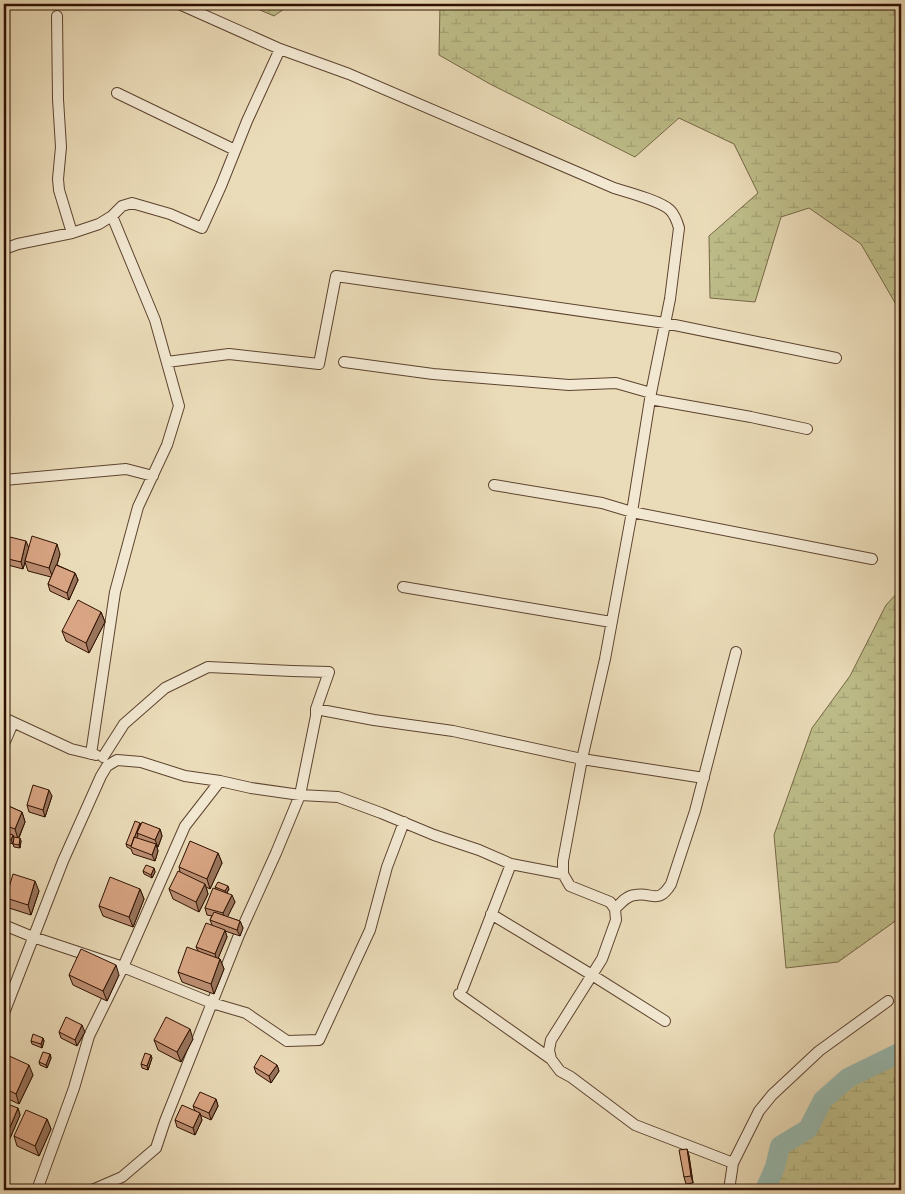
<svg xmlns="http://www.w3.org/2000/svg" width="905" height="1194" font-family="Cardo,serif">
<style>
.wetland{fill:url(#wetland-marsh);stroke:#766745}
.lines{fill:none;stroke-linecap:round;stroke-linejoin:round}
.river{stroke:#98bbb1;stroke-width:20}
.minor-casing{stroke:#5d432e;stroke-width:12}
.minor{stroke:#f2e8d2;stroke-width:10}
.wall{fill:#bb8e72;stroke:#2e1000}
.shaded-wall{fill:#98745c;stroke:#2e1000}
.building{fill:#d9a584;stroke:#2e1000}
</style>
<defs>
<pattern id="wetland-marsh" width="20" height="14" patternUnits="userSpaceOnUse" patternTransform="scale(1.25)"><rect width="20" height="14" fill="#bebe8a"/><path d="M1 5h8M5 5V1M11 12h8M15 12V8" fill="none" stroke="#a4a275"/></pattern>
</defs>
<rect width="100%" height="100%" fill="#ebdcb9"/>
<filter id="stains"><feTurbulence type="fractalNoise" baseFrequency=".004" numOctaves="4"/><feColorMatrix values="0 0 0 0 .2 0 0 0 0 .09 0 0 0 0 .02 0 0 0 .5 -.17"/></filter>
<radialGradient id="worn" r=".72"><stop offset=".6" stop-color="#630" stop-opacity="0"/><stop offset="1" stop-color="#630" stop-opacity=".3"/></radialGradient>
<path class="wetland" d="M 246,4 L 291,4 L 274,16 Z
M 440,4 L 901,4 L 901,313 L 861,244 L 809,208 L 781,217 L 755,302 L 710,298 L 709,236 L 758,193 L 734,144 L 679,118 L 635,157 L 490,84 L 439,55 Z
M 901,589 L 901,917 L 838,962 L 786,968 L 774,835 L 812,728 L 850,676 L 886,605 Z
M 901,1052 L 901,1190 L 765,1190 L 775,1167 L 780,1146 L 808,1129 L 823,1100 L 848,1078 Z"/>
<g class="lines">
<path class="river" d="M 765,1190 L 775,1167 L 780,1146 L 808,1129 L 823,1100 L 848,1078 L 901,1052"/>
<g class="minor-casing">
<path id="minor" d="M 179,4 L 280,49 L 349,74 L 614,188 C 627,192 661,201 670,210 C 675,215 677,221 679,228 L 670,299 L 651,393 L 632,512 L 605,659 L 582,759 L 563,861 L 563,874 L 570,886 L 610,902 L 615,909 L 616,920 L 602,959 L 551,1040 L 549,1050 L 551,1059
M 57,16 L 58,99 L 61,147 L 58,179 L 59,190 L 72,233
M 117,93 L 235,150
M 4,249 L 18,244 L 72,233 L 99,224 L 112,216 L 122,206 L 132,203 L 170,214 L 202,228 L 221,186 L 247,121 L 280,49
M 167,362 L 229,354 L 319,364 L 336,276 L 665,323 L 836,358
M 344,362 L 433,374 L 569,385 L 616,383 L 651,393
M 650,399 L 751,417 L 807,429
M 4,480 L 126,469 L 153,476
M 494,485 L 602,503 L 632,512 L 872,559
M 403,587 L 611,622
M 316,709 L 374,720 L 453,731 L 582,759 L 704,778
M 4,718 L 71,749 L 96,755
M 4,744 L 13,723
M 91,754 L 115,592 L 138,507 L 167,445 L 179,406 L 155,320 L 112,216
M 615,909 C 621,903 626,896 635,895 C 653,892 658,905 671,884 L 695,811 L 736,652
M 491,914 L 592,975 L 665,1021
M 4,925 L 33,937 L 123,967 L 212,1003 L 246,1013 L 287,1041 L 319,1040 L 370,930 L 387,867 L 404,822
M 463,988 L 511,864
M 459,994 L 551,1059 L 560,1071 L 571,1077 L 635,1125 L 733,1163 L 729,1190
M 4,1013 L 63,861 L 101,776 L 107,766 L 117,760 L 141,762 L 185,776 L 220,781 L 251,788 L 300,795 L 338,797 L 381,813 L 434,835 L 479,850 L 511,864 L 563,874
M 733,1163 L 759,1111 L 772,1095 L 819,1051 L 888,1001
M 37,1190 L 74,1088 L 89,1036 L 123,967 L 185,826 L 220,781
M 92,1190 L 122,1177 L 156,1148 L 165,1121 L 239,935 L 276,853 L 300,795 L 316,716 L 316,709 L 329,672 L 292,671 L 208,667 L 165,688 L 124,724 L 103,757"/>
</g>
<use href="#minor" class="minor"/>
</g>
<path class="wall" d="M 4,546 L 29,547 L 60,554 L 57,565 L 75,573 L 78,580 L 69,600 L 50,591 L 48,584 L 51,577 L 28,571 L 25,562 L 23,569 L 4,564 Z
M 101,612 L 105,622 L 89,653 L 66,641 L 62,631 Z
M 52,796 L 45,817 L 29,812 L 27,805 Z
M 4,804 L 22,812 L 25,822 L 19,838 L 21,841 L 20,848 L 14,847 L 13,844 L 13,841 L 13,844 L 4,841 Z
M 140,823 L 141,824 L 160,829 L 162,836 L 158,847 L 157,847 L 158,851 L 155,861 L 133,854 L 131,849 L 127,847 L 126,844 Z
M 218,853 L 222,863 L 210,889 L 206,887 L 208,894 L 199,912 L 173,899 L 169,889 L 180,872 L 179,867 Z
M 154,868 L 155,872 L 152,878 L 144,874 L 143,871 Z
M 215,887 L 229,889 L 227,893 L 235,902 L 227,917 L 240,921 L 243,928 L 240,936 L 225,931 L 227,937 L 218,958 L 220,959 L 224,969 L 214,994 L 182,982 L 178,972 L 198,951 L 196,947 L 212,925 L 210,920 L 212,916 L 207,915 L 205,908 L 216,889 Z
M 140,889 L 144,899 L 133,927 L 103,916 L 99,906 Z
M 39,891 L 31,915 L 9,908 L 6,898 Z
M 69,975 L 119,975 L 107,1001 L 73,985 Z
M 59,1032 L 85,1032 L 77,1046 L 61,1038 Z
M 43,1038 L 44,1041 L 42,1048 L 32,1044 L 31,1041 Z
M 193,1039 L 181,1062 L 158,1050 L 154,1040 Z
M 50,1054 L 51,1058 L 47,1068 L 40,1065 L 39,1062 Z
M 4,1057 L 33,1075 L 19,1104 L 4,1097 Z
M 152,1058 L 148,1070 L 142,1068 L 141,1064 Z
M 277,1065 L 279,1071 L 271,1083 L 256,1073 L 254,1067 Z
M 216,1099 L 218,1106 L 211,1120 L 200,1115 L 202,1120 L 195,1135 L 177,1127 L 175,1120 L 195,1111 L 193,1106 Z
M 18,1108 L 20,1115 L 8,1143 L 4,1141 L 4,1112 Z
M 47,1119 L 51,1129 L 39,1156 L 17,1146 L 14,1136 Z
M 687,1149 L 689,1156 L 693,1183 L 686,1184 L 684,1177 Z"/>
<path class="shaded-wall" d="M 26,541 L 29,548 L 25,561 L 25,562 L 23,569 L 21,562 Z
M 57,544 L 60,554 L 53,578 L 49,568 Z
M 75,573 L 78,580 L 69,600 L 67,593 Z
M 101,612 L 105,622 L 89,653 L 86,643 Z
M 49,790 L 52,796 L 45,817 L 43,810 Z
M 22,812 L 25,822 L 18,839 L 15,829 Z
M 140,823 L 141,826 L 137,833 L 138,835 L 133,848 L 131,846 Z
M 160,829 L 162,836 L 158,847 L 155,840 Z
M 13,835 L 14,838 L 13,844 L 11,840 Z
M 20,838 L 21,841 L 20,848 L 19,845 Z
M 156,844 L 158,851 L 155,861 L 152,855 Z
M 218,853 L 222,863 L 210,889 L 207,879 Z
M 154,868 L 155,872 L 152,878 L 151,875 Z
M 35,881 L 39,891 L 31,915 L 28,905 Z
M 205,884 L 208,894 L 199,912 L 196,902 Z
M 228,886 L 229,889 L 226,894 L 225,891 Z
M 140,889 L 144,899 L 133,927 L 129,917 Z
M 232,895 L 235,902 L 226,920 L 223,913 Z
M 240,921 L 243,928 L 240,936 L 237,930 Z
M 225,930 L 227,937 L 217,961 L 215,954 Z
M 5,953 L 9,963 L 4,980 L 4,958 Z
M 220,959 L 224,969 L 214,994 L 211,984 Z
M 116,965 L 119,975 L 107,1001 L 103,991 Z
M 82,1025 L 85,1032 L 77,1046 L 75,1040 Z
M 190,1029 L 193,1039 L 181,1062 L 177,1052 Z
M 43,1038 L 44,1041 L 42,1048 L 41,1044 Z
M 50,1054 L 51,1058 L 47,1068 L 46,1065 Z
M 151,1055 L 152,1058 L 148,1070 L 147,1066 Z
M 29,1065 L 33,1075 L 19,1104 L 16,1094 Z
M 277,1065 L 279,1071 L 271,1083 L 269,1076 Z
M 216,1099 L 218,1106 L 211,1120 L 209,1113 Z
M 18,1108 L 20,1115 L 8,1143 L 6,1137 Z
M 200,1113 L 202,1120 L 195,1135 L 193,1128 Z
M 47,1119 L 51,1129 L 39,1156 L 35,1146 Z
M 687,1149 L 689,1156 L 693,1183 L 691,1176 Z"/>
<path class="building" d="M 6,536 L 26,541 L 21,562 L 4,558 L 4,546 Z
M 32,536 L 57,544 L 49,568 L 25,561 Z
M 56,565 L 75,573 L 67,593 L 48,584 Z
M 78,600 L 101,612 L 86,643 L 62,631 Z
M 33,785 L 49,790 L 43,810 L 27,805 Z
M 4,804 L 22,812 L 15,829 L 4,825 Z
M 135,821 L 140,823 L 131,846 L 126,844 Z
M 142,822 L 160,829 L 155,840 L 137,833 Z
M 4,832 L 13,835 L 11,840 L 4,838 Z
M 14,837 L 20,838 L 19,845 L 13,844 Z
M 134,837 L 156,844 L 152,855 L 131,847 Z
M 190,841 L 218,853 L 207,879 L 179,867 Z
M 146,865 L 154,868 L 151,875 L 143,871 Z
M 178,871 L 205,884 L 196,902 L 169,889 Z
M 13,874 L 35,881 L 28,905 L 6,898 Z
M 110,877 L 140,889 L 129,917 L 99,906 Z
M 218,882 L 228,886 L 225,891 L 215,887 Z
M 213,888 L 232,895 L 223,913 L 205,908 Z
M 214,912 L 240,921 L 237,930 L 210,920 Z
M 206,923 L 225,930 L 215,954 L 196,947 Z
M 187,947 L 220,959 L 211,984 L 178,972 Z
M 81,949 L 116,965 L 103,991 L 69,975 Z
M 66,1017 L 82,1025 L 75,1040 L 59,1032 Z
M 166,1017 L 190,1029 L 177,1052 L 154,1040 Z
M 33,1034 L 43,1038 L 41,1044 L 31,1041 Z
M 43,1052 L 50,1054 L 46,1065 L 39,1062 Z
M 145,1053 L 151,1055 L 147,1066 L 141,1064 Z
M 5,1054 L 29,1065 L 16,1094 L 4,1088 L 4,1057 Z
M 261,1055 L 277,1065 L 269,1076 L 254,1067 Z
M 200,1092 L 216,1099 L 209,1113 L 193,1106 Z
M 7,1104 L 18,1108 L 6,1137 L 4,1136 L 4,1112 Z
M 182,1105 L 200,1113 L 193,1128 L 175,1120 Z
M 26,1110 L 47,1119 L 35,1146 L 14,1136 Z
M 687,1149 L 691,1176 L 684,1177 L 679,1150 Z"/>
<rect width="905" height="1194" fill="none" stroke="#ebdcb9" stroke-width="20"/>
<rect x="5" y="5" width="895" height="1184" fill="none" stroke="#2e1000" stroke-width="2.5"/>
<rect x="10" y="10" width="885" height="1174" fill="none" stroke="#2e1000"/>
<rect width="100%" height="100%" filter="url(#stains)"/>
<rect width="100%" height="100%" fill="url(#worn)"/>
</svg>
